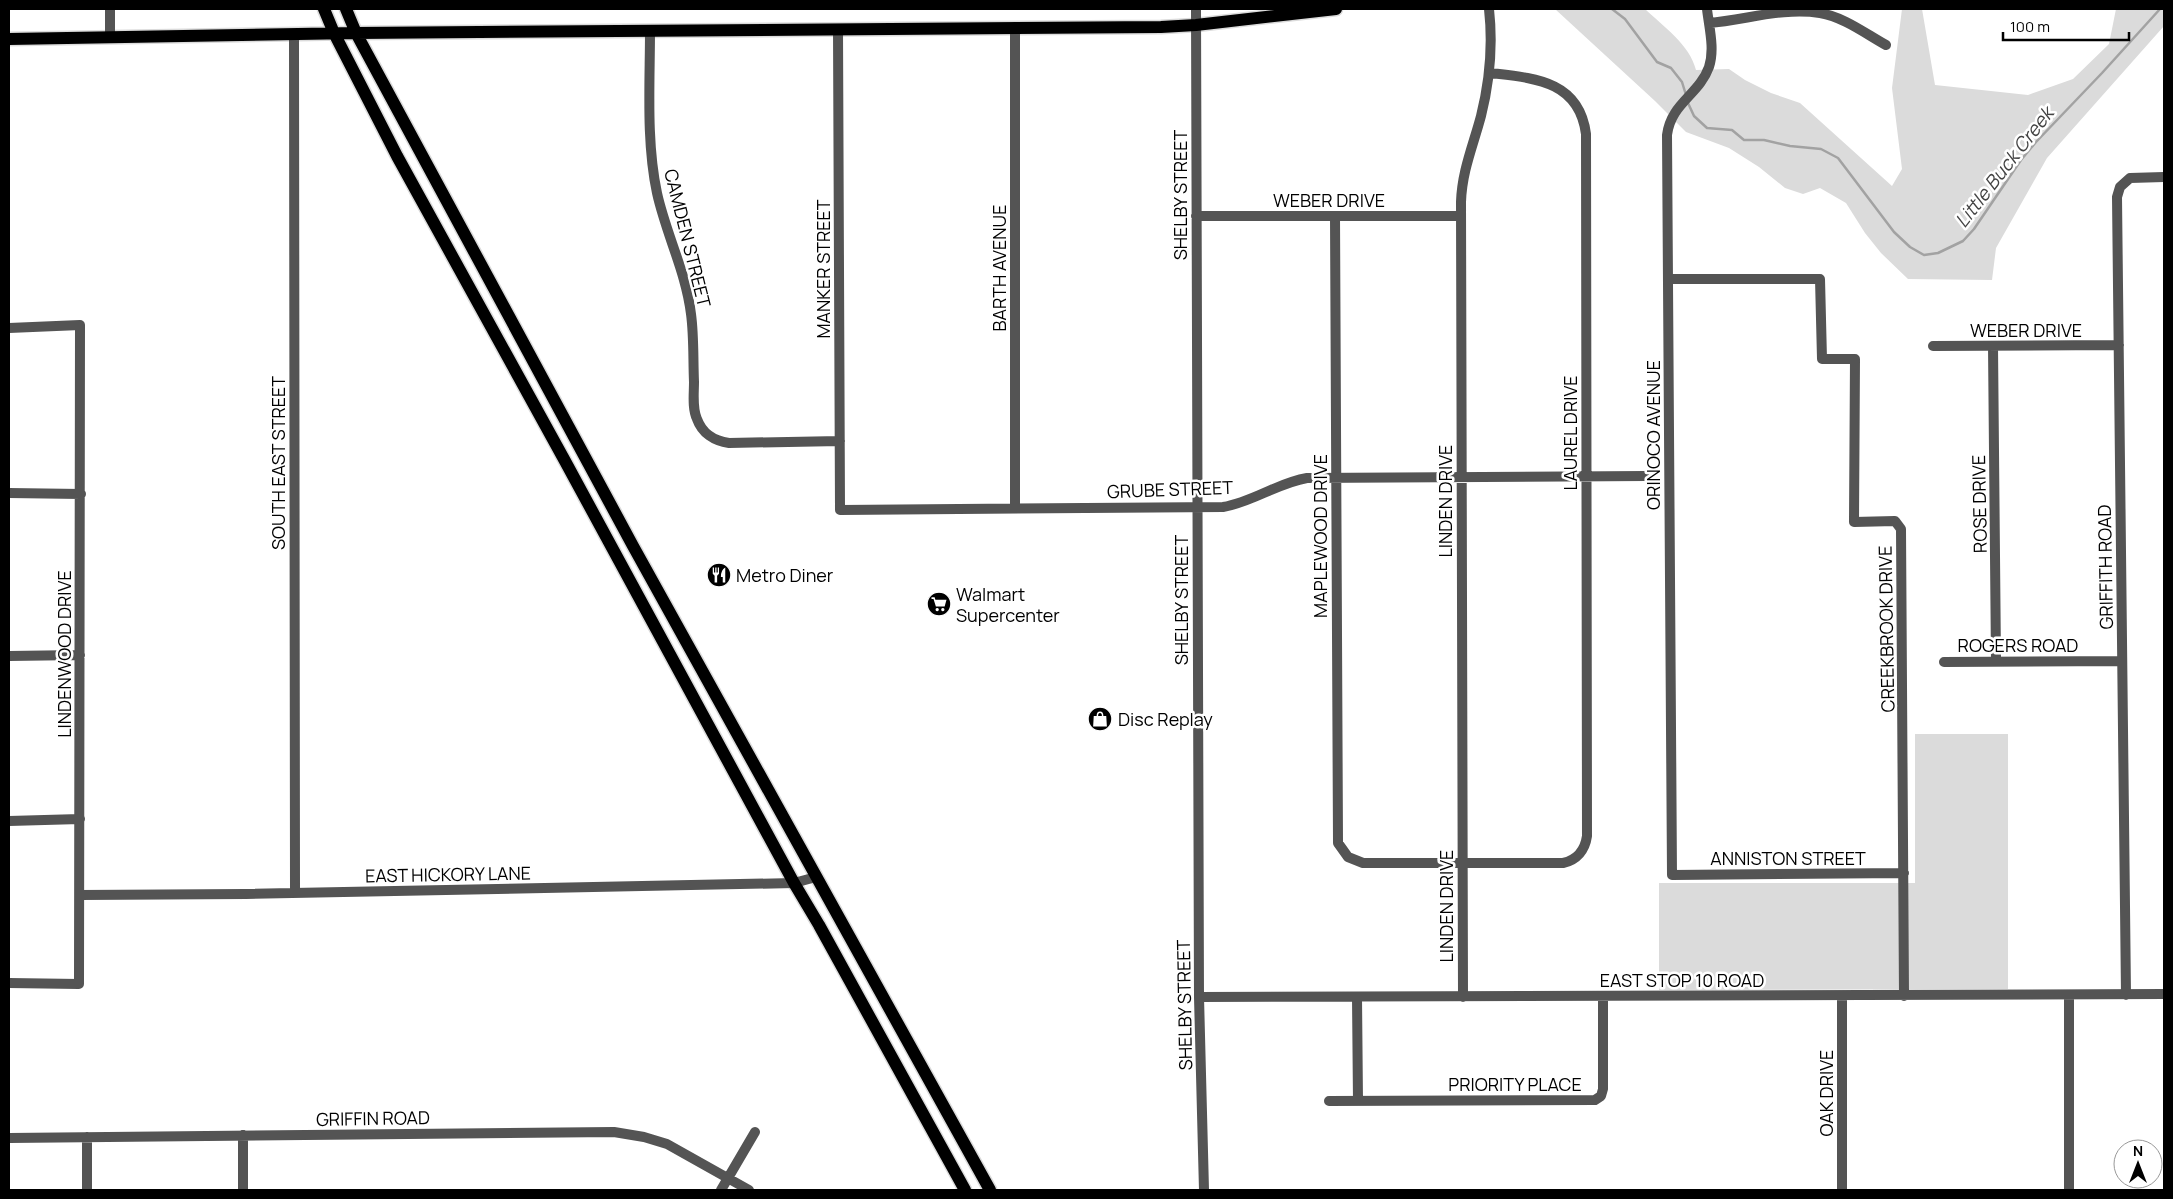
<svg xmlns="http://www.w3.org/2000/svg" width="2173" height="1199" font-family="Manrope,sans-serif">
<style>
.green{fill:#dbdbdb}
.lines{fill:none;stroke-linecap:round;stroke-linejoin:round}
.stream{stroke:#a2a2a2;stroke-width:2.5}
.major-casing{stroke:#dbdbdb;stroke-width:15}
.minor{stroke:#545454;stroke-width:10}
.major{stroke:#000;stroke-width:12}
.labels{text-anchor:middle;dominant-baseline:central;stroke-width:5;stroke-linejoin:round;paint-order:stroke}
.street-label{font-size:18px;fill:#000;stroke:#fff}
.poi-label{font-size:18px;fill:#000;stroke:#fff;text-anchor:start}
.water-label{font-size:19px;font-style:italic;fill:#434343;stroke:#fff}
</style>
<rect width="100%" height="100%" fill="#fff"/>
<path class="green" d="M 1555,9 L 1645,9 C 1663,26 1690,45 1696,70 L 1729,69 L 1745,80 L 1771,93 L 1800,103 L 1892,186 L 1902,169 L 1892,88 L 1902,9 L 1922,9 L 1935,85 L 2028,95 L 2073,79 L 2109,44 L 2116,9 L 2164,9 L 2164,26 L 2047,158 L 1996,248 L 1992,280 L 1908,279 L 1881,253 L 1865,233 L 1846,203 L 1820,188 L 1803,194 L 1785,188 L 1759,167 L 1729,148 L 1686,132 L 1655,101 Z
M 1915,734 L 2008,734 L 2008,989 L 1659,990 L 1659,883 L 1915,883 Z"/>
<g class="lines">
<path class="stream" d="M 1612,9 L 1625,19 L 1657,62 L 1671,68 L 1682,82 L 1686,95
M 1688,103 L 1694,116 L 1707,128 L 1732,130 L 1744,140 L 1764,140 L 1790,146 L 1821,149 L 1838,158 L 1894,232 L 1910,247 L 1924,255 L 1938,253 L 1963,241 L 1974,229 L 2021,160 L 2036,142 L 2102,73 L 2160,9"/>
<g class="major-casing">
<path id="major" d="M 324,9 L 334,33 L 397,156 L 565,461 L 794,883 L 819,925 L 965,1190
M 346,9 L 356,33 L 633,546 L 990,1190
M 9,39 L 356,33 L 1161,27 L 1196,25 L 1336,9"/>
</g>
<path class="minor" d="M 110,9 L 110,37
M 1196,9 L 1199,997 L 1204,1190
M 1707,9 C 1709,27 1715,49 1709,67 C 1699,95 1671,103 1667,135 L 1672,875 L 1904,873
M 1709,23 C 1746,20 1783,7 1820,13 C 1844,17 1866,34 1886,45
M 838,29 L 840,510 L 1223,507 C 1253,502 1277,483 1307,478 L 1646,476
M 650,30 C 650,84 646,141 657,193 C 666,234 686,272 691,314 C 694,336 693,359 694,382 C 694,394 692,408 697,419 C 702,433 714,441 729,443 L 840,441
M 294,34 L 295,893
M 1196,216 L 1461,216
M 1335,216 L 1338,843 L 1348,857 L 1363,863 L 1563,863 C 1577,860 1585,850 1587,836 L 1586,134 C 1579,80 1533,78 1490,73
M 1668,279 L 1820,279 L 1822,359 L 1855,359 L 1854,522 L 1895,521 L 1901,529 L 1904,996
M 9,328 L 80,325 L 79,984 L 9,983
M 1933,346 L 2119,345
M 1993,346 L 1996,661
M 9,493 L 81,494
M 1015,508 L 1015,27
M 9,656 L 80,655
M 1944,662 L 2122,661
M 9,821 L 80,819
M 80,895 L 246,894 L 794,883 L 816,877
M 2126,995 L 2117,197 L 2120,187 L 2130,178 L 2164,177
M 1842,996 L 1842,1190
M 2069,996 L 2069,1190
M 1199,997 L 2164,994
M 1357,997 L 1358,1101
M 1463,997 L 1461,202 C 1462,171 1473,146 1481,116 C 1490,80 1493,45 1489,9
M 1329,1101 L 1595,1100 L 1601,1096 L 1603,1089 L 1603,996
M 243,1135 L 243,1190
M 9,1138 L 614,1132 L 644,1137 L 667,1144 L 749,1190
M 87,1190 L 87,1137
M 721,1190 L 755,1132"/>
<use href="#major" class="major"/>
</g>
<defs>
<g id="restaurant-disc" transform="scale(1.25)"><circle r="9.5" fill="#000" stroke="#fff"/><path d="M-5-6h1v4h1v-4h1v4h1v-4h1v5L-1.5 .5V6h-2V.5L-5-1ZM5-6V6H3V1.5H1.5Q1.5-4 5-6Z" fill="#fff"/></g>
<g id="supermarket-disc" transform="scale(1.25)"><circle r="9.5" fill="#000" stroke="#fff"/><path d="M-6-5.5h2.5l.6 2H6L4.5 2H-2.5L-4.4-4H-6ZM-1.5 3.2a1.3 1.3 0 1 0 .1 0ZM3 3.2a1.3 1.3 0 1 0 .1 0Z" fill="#fff"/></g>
<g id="shop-disc" transform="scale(1.25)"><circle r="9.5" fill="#000" stroke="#fff"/><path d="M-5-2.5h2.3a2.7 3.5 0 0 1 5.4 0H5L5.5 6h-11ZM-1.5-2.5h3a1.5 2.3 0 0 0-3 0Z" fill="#fff"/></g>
</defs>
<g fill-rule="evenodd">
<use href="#restaurant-disc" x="719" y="575"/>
<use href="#supermarket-disc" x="939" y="604"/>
<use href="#shop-disc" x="1100" y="719"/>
</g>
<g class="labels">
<g class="street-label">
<text transform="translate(1180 195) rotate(-90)">SHELBY STREET</text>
<text x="1329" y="200">WEBER DRIVE</text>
<text transform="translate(688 238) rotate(76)">CAMDEN STREET</text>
<text transform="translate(999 268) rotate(-90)">BARTH AVENUE</text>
<text transform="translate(823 269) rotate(-90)">MANKER STREET</text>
<text x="2026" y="330">WEBER DRIVE</text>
<text transform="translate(1570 433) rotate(-90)">LAUREL DRIVE</text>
<text transform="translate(1653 435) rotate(-90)">ORINOCO AVENUE</text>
<text transform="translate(278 463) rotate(-90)">SOUTH EAST STREET</text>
<text transform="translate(1170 489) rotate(-2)">GRUBE STREET</text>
<text transform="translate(1445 501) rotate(-90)">LINDEN DRIVE</text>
<text transform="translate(1979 504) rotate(-91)">ROSE DRIVE</text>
<text transform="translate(1320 536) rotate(-90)">MAPLEWOOD DRIVE</text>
<text transform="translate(2105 567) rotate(-91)">GRIFFITH ROAD</text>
<text transform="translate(1181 600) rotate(-90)">SHELBY STREET</text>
<text transform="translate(1886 629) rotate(-91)">CREEKBROOK DRIVE</text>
<text x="2018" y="645">ROGERS ROAD</text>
<text transform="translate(64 654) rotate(-90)">LINDENWOOD DRIVE</text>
<text x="1788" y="858">ANNISTON STREET</text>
<text transform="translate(448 874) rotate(-1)">EAST HICKORY LANE</text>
<text transform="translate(1446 906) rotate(-90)">LINDEN DRIVE</text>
<text x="1682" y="980">EAST STOP 10 ROAD</text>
<text transform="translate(1184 1005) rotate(-91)">SHELBY STREET</text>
<text x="1515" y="1084">PRIORITY PLACE</text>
<text transform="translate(1826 1093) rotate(-90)">OAK DRIVE</text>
<text transform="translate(373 1118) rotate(-1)">GRIFFIN ROAD</text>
</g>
<g class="poi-label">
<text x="736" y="575">Metro Diner</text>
<text x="956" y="594">Walmart<tspan x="956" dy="21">Supercenter</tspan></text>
<text x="1118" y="719">Disc Replay</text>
</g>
<g class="water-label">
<text transform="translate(2004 167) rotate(-52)">Little Buck Creek</text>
</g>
</g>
<rect width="2173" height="1199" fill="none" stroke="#000000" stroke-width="20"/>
<g transform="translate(2138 1164)"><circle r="24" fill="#ffffff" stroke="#999999"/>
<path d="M0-4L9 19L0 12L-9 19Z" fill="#000000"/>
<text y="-8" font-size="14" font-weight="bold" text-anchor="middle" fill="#000000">N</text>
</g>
<path d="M2003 32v8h126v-8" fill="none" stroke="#000000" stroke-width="2.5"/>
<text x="2010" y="32" font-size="15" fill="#000000" stroke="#ffffff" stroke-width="4" paint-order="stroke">100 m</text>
</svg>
